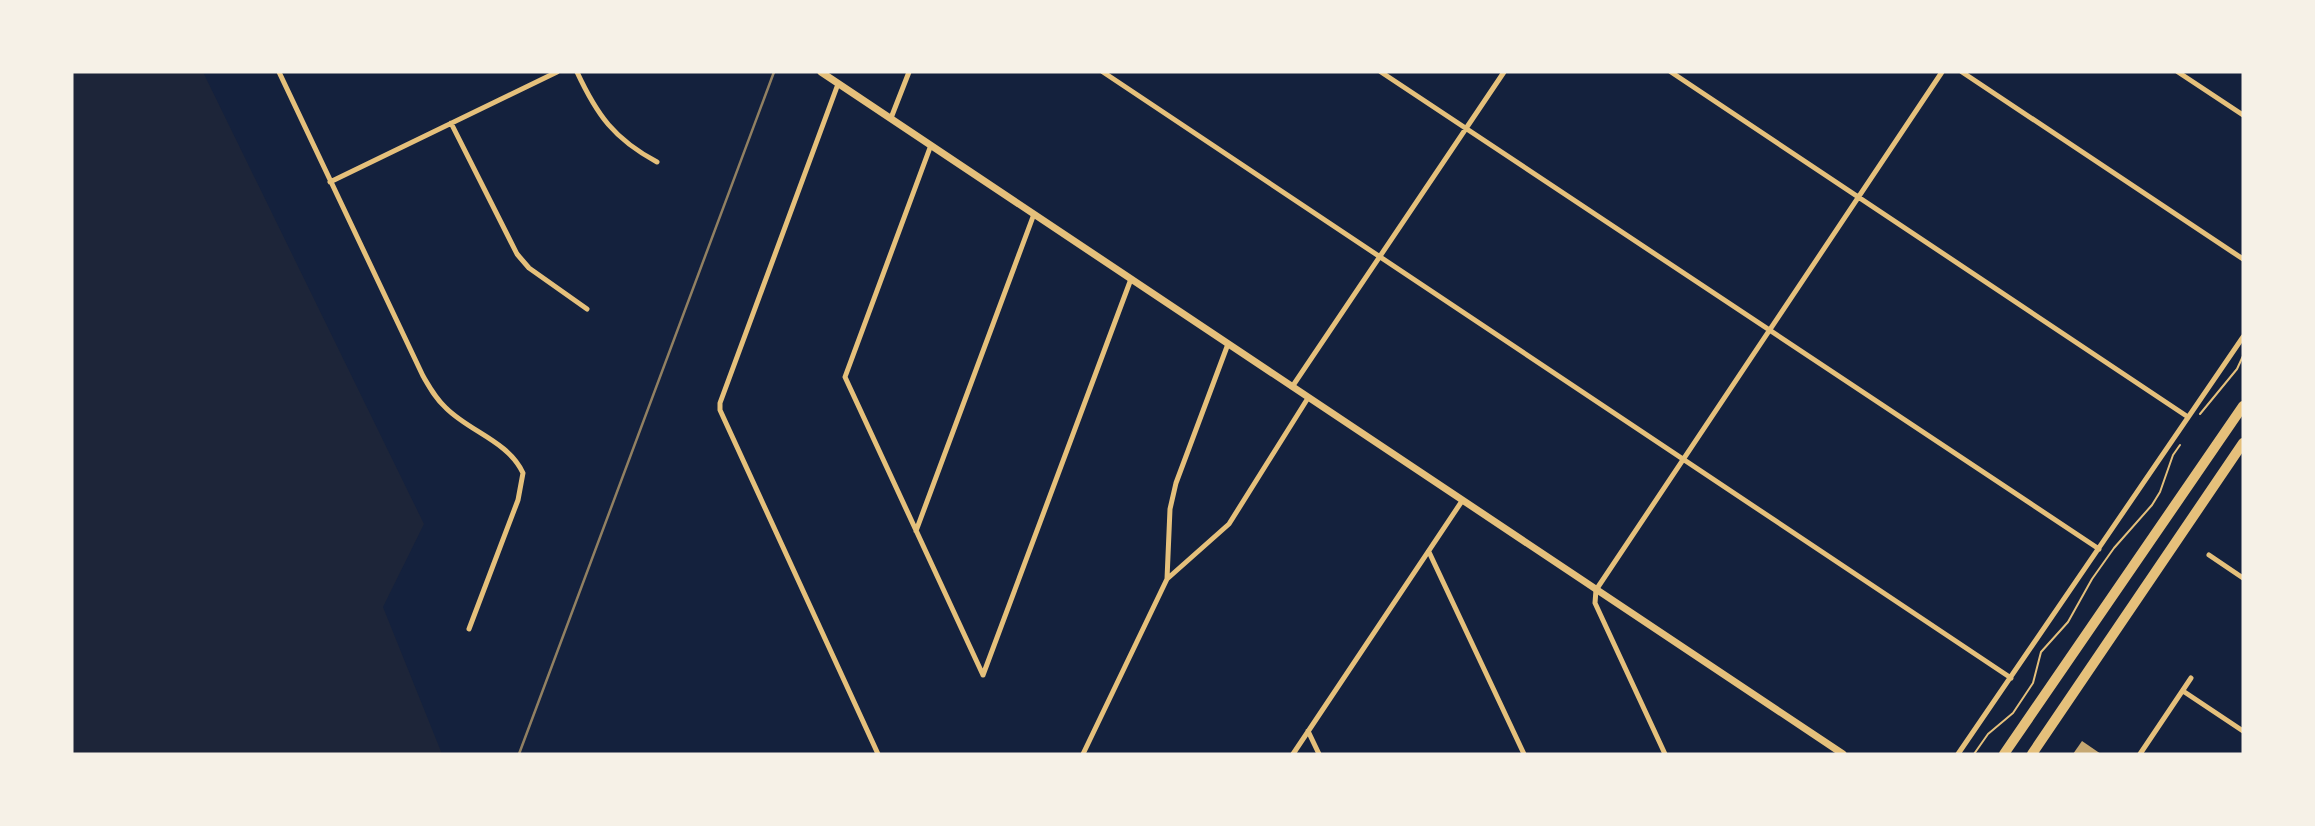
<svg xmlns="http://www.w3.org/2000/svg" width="2315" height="826" font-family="Montserrat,sans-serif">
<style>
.green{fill:#1d2539}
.building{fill:#c6a872}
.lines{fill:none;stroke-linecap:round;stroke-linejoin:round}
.path{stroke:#e5c07b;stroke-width:2}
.minor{stroke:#e5c07b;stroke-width:5}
.tertiary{stroke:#e5c07b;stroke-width:7}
.trunk{stroke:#e5c07b;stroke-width:10}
.rail{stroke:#918062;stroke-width:2.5}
</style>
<rect width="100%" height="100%" fill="#14213d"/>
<path class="green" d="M 72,72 L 203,72 L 424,524 L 383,607 L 442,754 L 72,754 Z"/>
<path class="building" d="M 2082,741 L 2101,754 L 2073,754 Z"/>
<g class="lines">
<path class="path" d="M 2200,414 L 2237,369 L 2243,356
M 1974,754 L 1988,734 L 2013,713 L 2033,683 L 2041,652 L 2068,622 L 2092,579 L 2114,548 L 2152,505 L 2160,492 L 2173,455 L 2180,445"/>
<path class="minor" d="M 279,72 L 423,376 C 430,388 436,399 446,408 C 470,432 508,441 523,473 L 518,500 L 469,629
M 577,72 C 597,115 614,139 657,162
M 1103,72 L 2011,678
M 1381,72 L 2099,549
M 1671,72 L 2188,417
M 1962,72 L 2243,259
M 2178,72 L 2243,115
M 838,84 L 720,403 L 720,410 L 878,754
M 891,118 L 909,72
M 451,123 L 517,254 L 529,268 L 587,309
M 931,145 L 845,377 L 983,675
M 330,182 L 557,72
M 1292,387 L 1504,72
M 916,531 L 1034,214
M 1429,552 L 1524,754
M 2209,555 L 2243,578
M 1167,579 L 1229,524 L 1308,398
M 983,675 L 1131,279
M 2183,691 L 2243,731
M 1308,731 L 1319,754
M 1083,754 L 1167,579 L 1170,509 L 1176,483 L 1228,344
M 1293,754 L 1462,501
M 1665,754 L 1595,603 L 1596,590 L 1942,72
M 1958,754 L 2243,337
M 2140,754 L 2191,678"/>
<path class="tertiary" d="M 821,72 L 1843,754"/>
<path class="trunk" d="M 2004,754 L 2243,406
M 2032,754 L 2243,443"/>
<path class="rail" d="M 519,754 L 774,72"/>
</g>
<rect width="2315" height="826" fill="none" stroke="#f6f1e7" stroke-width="147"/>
</svg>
